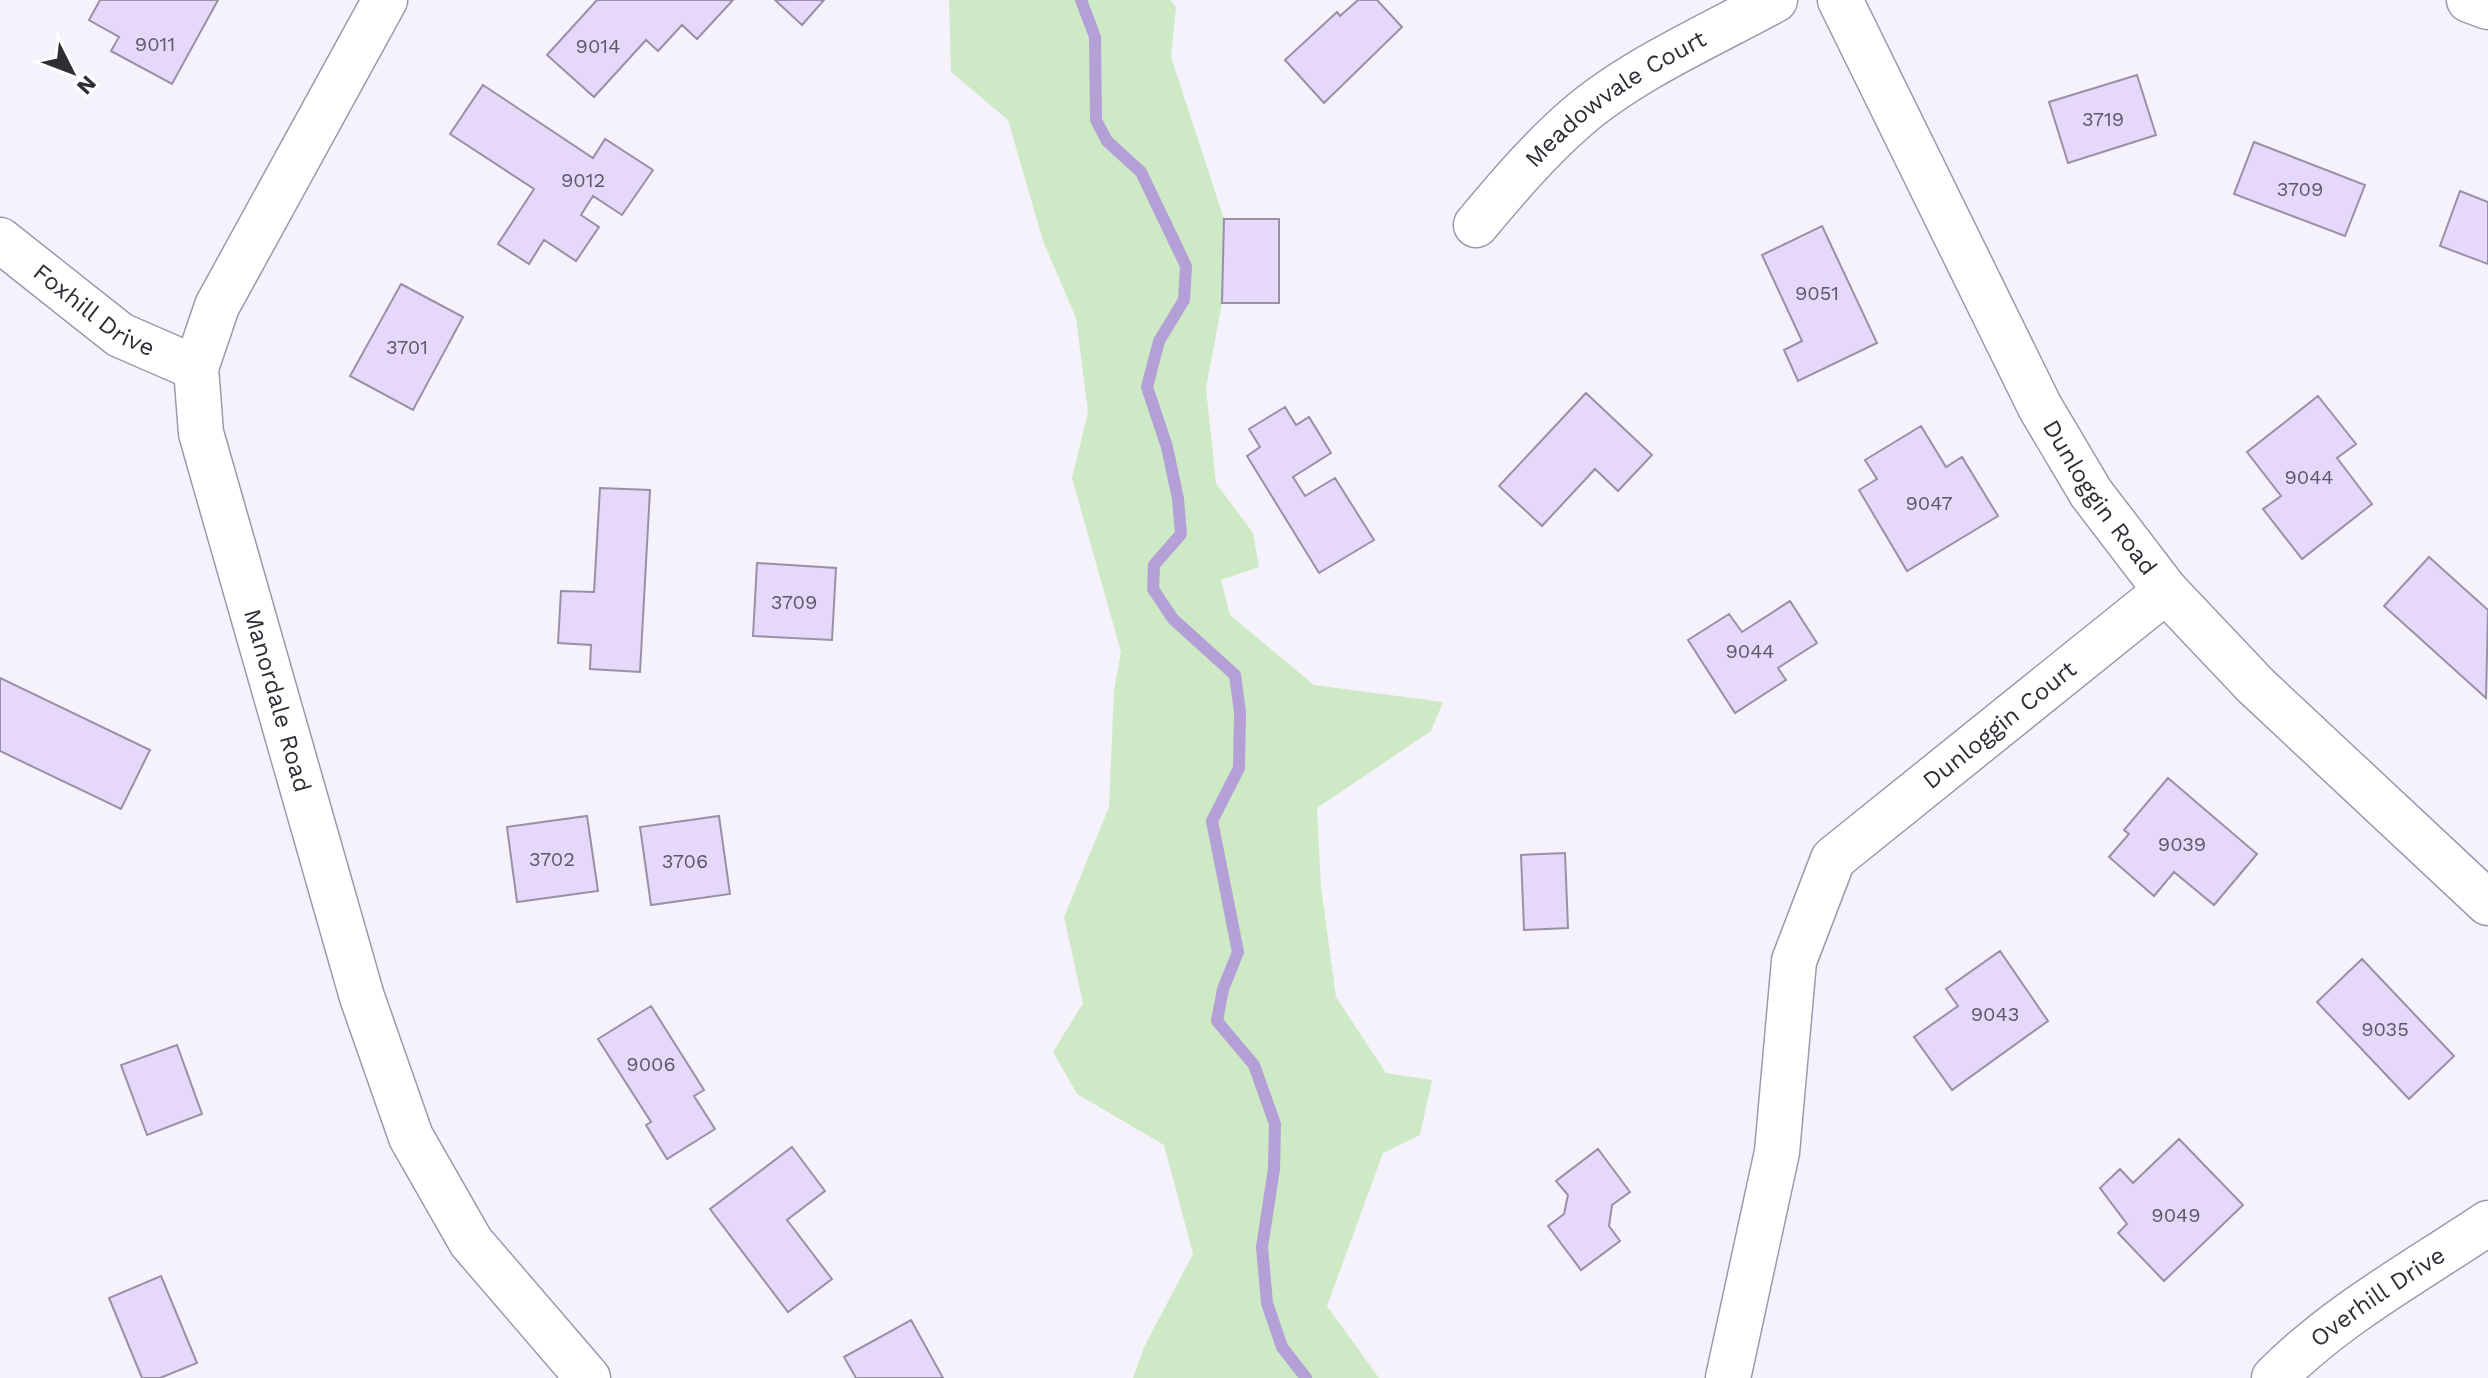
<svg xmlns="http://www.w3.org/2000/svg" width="2488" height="1378" font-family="'Work Sans',sans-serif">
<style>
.green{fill:#cee9c6}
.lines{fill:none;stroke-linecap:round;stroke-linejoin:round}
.stream{stroke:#b49fd6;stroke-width:12}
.building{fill:#e5d8fb;stroke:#9891a6;stroke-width:2}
.minor-casing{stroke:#9f98ad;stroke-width:47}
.minor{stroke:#fff;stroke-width:44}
.labels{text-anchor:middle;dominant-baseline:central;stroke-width:7;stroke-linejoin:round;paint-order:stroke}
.number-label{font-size:20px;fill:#5d5866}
.street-label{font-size:24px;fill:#302d35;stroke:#fff}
</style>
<rect width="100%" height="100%" fill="#f6f2fc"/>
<path class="green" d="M 949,0 L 1170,0 L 1176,6 L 1171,57 L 1224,219 L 1222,303 L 1206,388 L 1216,483 L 1253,533 L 1259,567 L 1221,580 L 1230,615 L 1314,685 L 1443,702 L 1431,731 L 1317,808 L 1321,887 L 1336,997 L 1386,1073 L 1432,1080 L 1420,1135 L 1383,1153 L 1327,1306 L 1379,1378 L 1133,1378 L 1144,1347 L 1193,1254 L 1164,1145 L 1077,1094 L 1053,1052 L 1083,1003 L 1064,917 L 1109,807 L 1114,690 L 1121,652 L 1072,478 L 1088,412 L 1076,318 L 1043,241 L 1008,120 L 951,72 Z"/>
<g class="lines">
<path class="stream" d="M 1081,0 L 1095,37 L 1096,120 L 1107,141 L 1141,172 L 1186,266 L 1184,300 L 1159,341 L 1147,387 L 1167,447 L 1178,499 L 1181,534 L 1154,565 L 1153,589 L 1173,619 L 1235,675 L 1240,712 L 1239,768 L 1212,821 L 1238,952 L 1223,989 L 1217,1021 L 1254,1065 L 1275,1124 L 1274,1169 L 1262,1247 L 1267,1303 L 1282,1347 L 1306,1378"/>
</g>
<path class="building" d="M 100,0 L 218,0 L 172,84 L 111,51 L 119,37 L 89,20 Z
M 597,0 L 733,0 L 697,39 L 682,25 L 658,51 L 646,40 L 594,97 L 547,55 Z
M 775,0 L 824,0 L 802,25 Z
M 1358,0 L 1377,0 L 1402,27 L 1324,103 L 1285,60 L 1337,12 L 1340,16 Z
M 2137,75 L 2156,135 L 2068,163 L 2049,102 Z
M 483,85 L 593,158 L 605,139 L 653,170 L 622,215 L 593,196 L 581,215 L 599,227 L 576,261 L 544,240 L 529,264 L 498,244 L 534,189 L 450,134 Z
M 2254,142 L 2365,185 L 2345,236 L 2234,194 Z
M 2460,191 L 2488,202 L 2488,264 L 2440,246 Z
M 1224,219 L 1279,219 L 1279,303 L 1222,303 Z
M 1822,226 L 1877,343 L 1798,381 L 1784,350 L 1802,341 L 1762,255 Z
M 401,284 L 463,317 L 413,410 L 350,376 Z
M 1586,393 L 1652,455 L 1618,491 L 1595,469 L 1542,526 L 1499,486 Z
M 2318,396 L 2356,444 L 2337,458 L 2372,504 L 2302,559 L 2263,509 L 2281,496 L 2247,452 Z
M 1285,407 L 1296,425 L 1309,417 L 1331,453 L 1293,477 L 1305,496 L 1335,478 L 1374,540 L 1319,573 L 1247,456 L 1260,447 L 1249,429 Z
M 1921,426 L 1946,467 L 1962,457 L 1998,516 L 1907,571 L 1859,490 L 1877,479 L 1865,460 Z
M 600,488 L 650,490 L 640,672 L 590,669 L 591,645 L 558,643 L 561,591 L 594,592 Z
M 2429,557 L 2488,610 L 2486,698 L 2384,606 Z
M 757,563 L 836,568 L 832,640 L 753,636 Z
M 1790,601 L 1817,643 L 1778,668 L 1786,680 L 1735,713 L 1688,640 L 1729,614 L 1742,632 Z
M 0,678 L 150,750 L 121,809 L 0,751 Z
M 2168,778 L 2257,854 L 2214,905 L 2174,872 L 2154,896 L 2109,857 L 2129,834 L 2124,830 Z
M 587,816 L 598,891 L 517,902 L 507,827 Z
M 719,816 L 730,894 L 651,905 L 640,827 Z
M 1565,853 L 1568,928 L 1524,930 L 1521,855 Z
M 2000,951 L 2048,1021 L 1952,1090 L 1914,1037 L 1958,1006 L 1946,989 Z
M 2362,959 L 2454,1056 L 2409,1099 L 2317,1002 Z
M 651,1006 L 704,1090 L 694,1096 L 715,1129 L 667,1159 L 646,1125 L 651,1122 L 598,1039 Z
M 177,1045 L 202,1114 L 147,1135 L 121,1065 Z
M 2179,1139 L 2243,1205 L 2164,1281 L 2118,1233 L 2127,1224 L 2100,1188 L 2120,1169 L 2133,1183 Z
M 792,1147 L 825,1191 L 787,1220 L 832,1279 L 788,1312 L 710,1209 Z
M 1598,1149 L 1630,1192 L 1612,1205 L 1609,1226 L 1620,1241 L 1581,1270 L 1548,1226 L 1564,1214 L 1568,1195 L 1556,1181 Z
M 161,1276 L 197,1363 L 160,1378 L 142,1378 L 109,1298 Z
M 911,1320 L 943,1378 L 856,1378 L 844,1357 Z"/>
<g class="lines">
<g class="minor-casing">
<g id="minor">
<path id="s1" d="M 385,0 L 217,306 L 196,368 L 201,433 L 362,997 L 411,1137 L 471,1242 L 588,1378"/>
<path id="s2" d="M 1840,0 L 2040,407 L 2091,493 L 2166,591 L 2256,686 L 2488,903"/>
<path d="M 2469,0 L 2488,7"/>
<path id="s3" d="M 1476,225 C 1508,187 1539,150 1576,118 C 1631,70 1711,35 1775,0"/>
<path id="s4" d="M 0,240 L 120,335 L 196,368"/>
<path id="s5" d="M 1728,1378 L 1777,1152 L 1794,961 L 1833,859 L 2166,591"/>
<path id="s6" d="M 2274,1378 C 2336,1315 2415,1272 2488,1223"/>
</g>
</g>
<use href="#minor" class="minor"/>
</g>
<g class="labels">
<g class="number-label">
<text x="155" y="44">9011</text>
<text x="598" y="46">9014</text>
<text x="2103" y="119">3719</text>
<text x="583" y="180">9012</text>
<text x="2300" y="189">3709</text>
<text x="1817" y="293">9051</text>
<text x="407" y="347">3701</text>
<text x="2309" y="477">9044</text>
<text x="1929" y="503">9047</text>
<text x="794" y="602">3709</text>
<text x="1750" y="651">9044</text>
<text x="2182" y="844">9039</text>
<text x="552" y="859">3702</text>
<text x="685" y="861">3706</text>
<text x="1995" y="1014">9043</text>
<text x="2385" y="1029">9035</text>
<text x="651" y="1064">9006</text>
<text x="2176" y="1215">9049</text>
</g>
<g class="street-label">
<text stroke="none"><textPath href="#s3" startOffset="190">Meadowvale Court</textPath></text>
<text stroke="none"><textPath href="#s4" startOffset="118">Foxhill Drive</textPath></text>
<text stroke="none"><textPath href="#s2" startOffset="562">Dunloggin Road</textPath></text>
<text stroke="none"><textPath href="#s1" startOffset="758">Manordale Road</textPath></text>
<text stroke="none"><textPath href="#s5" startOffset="746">Dunloggin Court</textPath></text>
<text stroke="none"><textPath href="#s6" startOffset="132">Overhill Drive</textPath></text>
</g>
</g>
<g transform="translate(72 72) rotate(132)" stroke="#ffffff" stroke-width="6" paint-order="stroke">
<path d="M0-6L14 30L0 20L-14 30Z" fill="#302d35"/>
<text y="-12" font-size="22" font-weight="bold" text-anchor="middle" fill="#302d35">N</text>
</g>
</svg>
